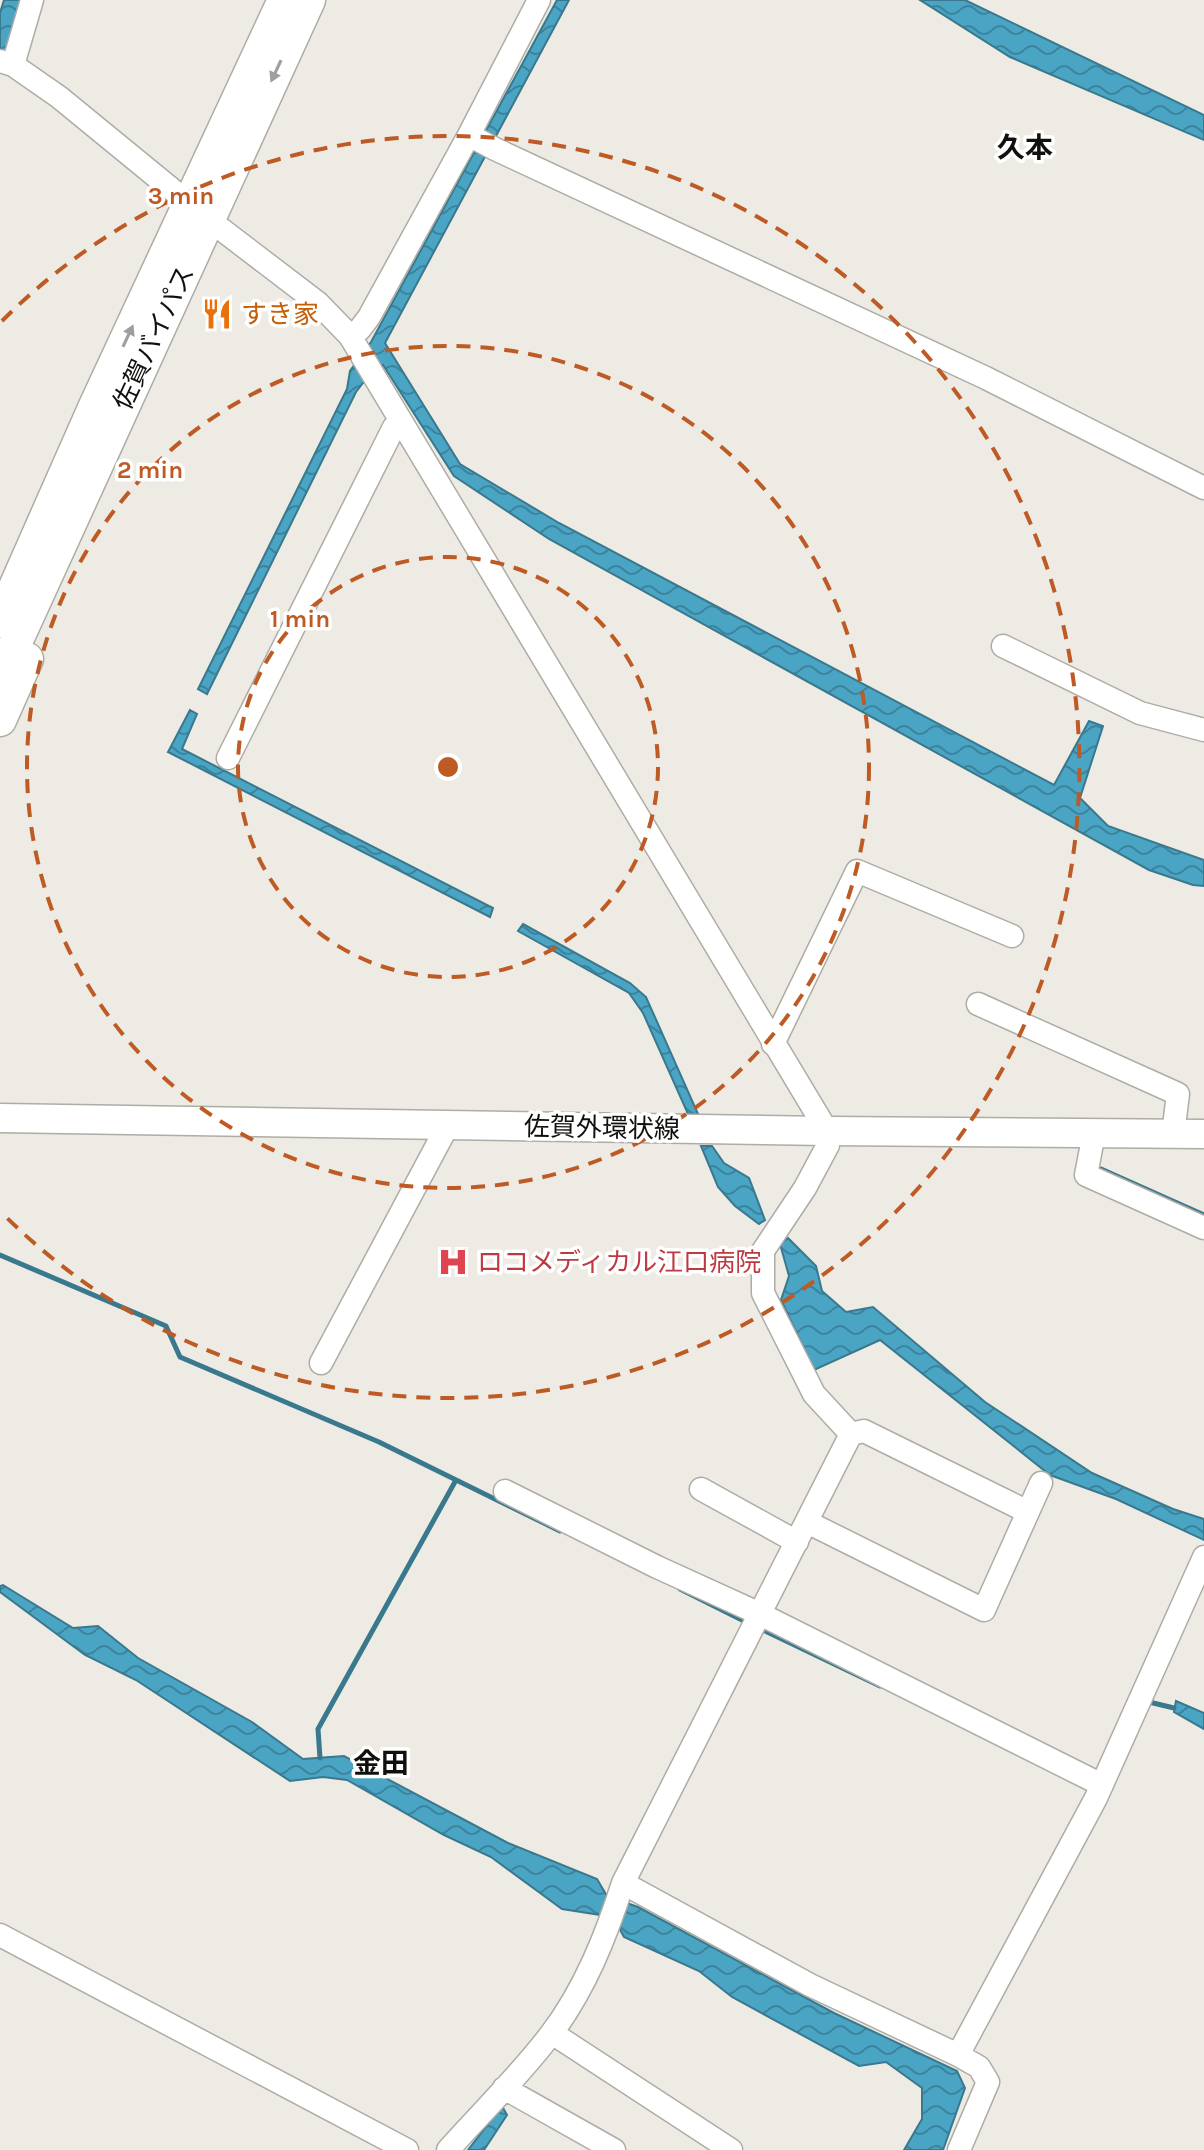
<svg xmlns="http://www.w3.org/2000/svg" width="1204" height="2150" font-family="Karla,'Noto Sans JP',sans-serif">
<style>
.water{fill:url(#water-waves);stroke:#39788d;stroke-width:2}
.lines{fill:none;stroke-linecap:round;stroke-linejoin:round}
.stream{stroke:#39788d;stroke-width:5}
.minor-casing{stroke:#adaca5;stroke-width:25}
.major-casing{stroke:#adaca5;stroke-width:31}
.highway-casing{stroke:#adaca5;stroke-width:35}
.minor{stroke:#fff;stroke-width:22}
.major{stroke:#fff;stroke-width:28}
.highway{stroke:#fff;stroke-width:32}
.oneway{fill:#9f9f9e}
.ring{fill:none;stroke:#be5a24;stroke-width:4;stroke-dasharray:14 10}
.labels{text-anchor:middle;dominant-baseline:central;stroke-width:7;stroke-linejoin:round;paint-order:stroke}
.food-label{font-size:26px;fill:#c56008;stroke:#fff;text-anchor:start}
.street-label{font-size:26px;fill:#10100d;stroke:#fff}
.health-label{font-size:26px;fill:#be3a42;stroke:#fff;text-anchor:start}
.neighbourhood-label{font-size:28px;font-weight:bold;fill:#10100d;stroke:#fff}
.centre{fill:#be5a24;stroke:#fff;stroke-width:4}
.ring-label{font-size:24px;text-anchor:middle;font-weight:bold;fill:#be5a24;stroke:#fff;stroke-width:7;stroke-linejoin:round;paint-order:stroke}
</style>
<defs>
<pattern id="water-waves" width="16" height="10" patternUnits="userSpaceOnUse" patternTransform="scale(2)"><rect width="16" height="10" fill="#4aa4c4"/><path d="M0 5q4-4 8 0t8 0" fill="none" stroke="#3c849e"/></pattern>
</defs>
<rect width="100%" height="100%" fill="#edebe4"/>
<path class="water" d="M 4,0 L 21,0 L 0,71 L 0,13 Z
M 557,0 L 569,0 L 385,343 L 460,464 L 559,523 L 1054,785 L 1089,721 L 1103,726 L 1080,798 L 1108,826 L 1204,860 L 1204,886 L 1193,885 L 1149,870 L 549,539 L 454,476 L 383,365 L 363,383 L 356,392 L 207,694 L 198,689 L 347,389 L 350,371 L 371,342 Z
M 920,0 L 965,0 L 1204,115 L 1204,140 L 1010,57 Z
M 190,710 L 197,714 L 182,749 L 493,908 L 490,917 L 168,752 Z
M 523,924 L 630,983 L 646,997 L 698,1114 L 688,1114 L 643,1013 L 629,993 L 518,931 Z
M 701,1146 L 712,1146 L 724,1163 L 749,1178 L 765,1220 L 759,1224 L 735,1206 L 718,1187 Z
M 788,1238 L 816,1266 L 822,1291 L 846,1312 L 873,1307 L 985,1402 L 1092,1473 L 1173,1509 L 1204,1519 L 1204,1540 L 1116,1499 L 1050,1475 L 880,1340 L 814,1370 L 781,1300 L 789,1276 L 780,1244 Z
M 3,1585 L 73,1628 L 98,1626 L 138,1658 L 252,1722 L 303,1759 L 344,1756 L 508,1843 L 597,1879 L 607,1896 L 638,1907 L 834,2013 L 957,2071 L 965,2088 L 943,2150 L 904,2150 L 922,2119 L 922,2088 L 886,2062 L 859,2066 L 732,1997 L 699,1971 L 624,1937 L 613,1917 L 562,1909 L 491,1857 L 444,1835 L 347,1780 L 323,1777 L 290,1781 L 136,1680 L 85,1655 L 0,1592 L 0,1586 Z
M 1176,1701 L 1204,1713 L 1204,1729 L 1174,1712 Z
M 502,2106 L 507,2115 L 484,2150 L 468,2150 Z"/>
<g class="lines">
<path class="stream" d="M 1101,1169 L 1204,1215
M 0,1255 L 166,1326 L 180,1357 L 379,1442 L 560,1531
M 680,1589 L 750,1624
M 759,1628 L 880,1686
M 1147,1706 L 1149,1702 L 1174,1708
M 320,1758 L 318,1729 L 456,1480"/>
<g class="minor-casing">
<path id="minor" d="M 0,61 L 13,65 L 59,97 L 208,219 L 318,303 L 350,336 L 827,1131 L 828,1145 L 805,1188 L 763,1251 L 763,1293 L 814,1394 L 851,1434 L 623,1883 C 606,1936 585,1989 551,2034 C 520,2075 482,2112 448,2150
M 13,65 L 32,0
M 469,135 L 495,149 L 986,378 L 1204,488
M 350,336 L 360,329 L 369,317 L 469,135 L 539,0
M 1003,646 L 1140,713 L 1204,730
M 228,758 L 394,427 L 402,423
M 978,1004 L 1178,1094 L 1173,1134
M 773,1044 L 857,871 L 1012,936
M 1094,1133 L 1086,1175 L 1204,1228
M 321,1363 L 448,1125
M 851,1434 L 864,1431 L 1028,1512
M 701,1489 L 797,1542
M 505,1491 L 657,1567 L 760,1614 L 1102,1785
M 807,1522 L 984,1610 L 1041,1483
M 623,1883 L 810,1985 L 958,2055 L 979,2067 L 988,2082 L 959,2150
M 0,1935 L 407,2150
M 552,2033 L 731,2150
M 958,2055 L 1096,1798 L 1204,1557
M 504,2088 L 614,2150"/>
</g>
<g class="major-casing">
<path id="major" d="M 0,1118 L 827,1131 L 1204,1134"/>
</g>
<g class="highway-casing">
<path id="highway" d="M 0,621 L 95,406 L 284,0
M 0,677 L 309,0
M 0,720 L 27,659"/>
</g>
<use href="#minor" class="minor"/>
<use href="#major" class="major"/>
<use href="#highway" class="highway"/>
</g>
<defs><path id="oneway-solid" d="M-6-.8H1V-3.2L6.5 0L1 3.2V.8H-6Z" transform="scale(2)"/></defs>
<g class="oneway">
<use href="#oneway-solid" transform="translate(276 71) rotate(115)"/>
<use href="#oneway-solid" transform="translate(128 336) rotate(-65)"/>
</g>
<g class="ring">
<circle cx="448" cy="767" r="210"/>
<circle cx="448" cy="767" r="421"/>
<path d="M2 321A631 631 0 1 1 2 1213"/>
</g>
<defs>
<g id="restaurant-bare" transform="scale(2.4)"><path d="M-5-6h1v4h1v-4h1v4h1v-4h1v5L-1.5 .5V6h-2V.5L-5-1ZM5-6V6H3V1.5H1.5Q1.5-4 5-6Z" fill="#e8710a" stroke="#fff" stroke-width="2.5" paint-order="stroke"/></g>
<g id="hospital-bare" transform="scale(2.4)"><path d="M-5-5h3v3.5h4V-5h3V5h-3V1.5h-4V5h-3Z" fill="#e0444e" stroke="#fff" stroke-width="2.5" paint-order="stroke"/></g>
</defs>
<g fill-rule="evenodd">
<use href="#restaurant-bare" x="217" y="314"/>
<use href="#hospital-bare" x="453" y="1262"/>
</g>
<g class="labels">
<g class="food-label">
<text x="241" y="314">すき家</text>
</g>
<g class="street-label">
<text transform="translate(154 338) rotate(-65)">佐賀バイパス</text>
<text transform="translate(602 1128) rotate(1)">佐賀外環状線</text>
</g>
<g class="health-label">
<text x="477" y="1262">ロコメディカル江口病院</text>
</g>
<g class="neighbourhood-label">
<text x="1025" y="147">久本</text>
<text x="381" y="1763">金田</text>
</g>
</g>
<circle cx="448" cy="767" r="12" class="centre"/>
<g class="ring-label">
<text x="181" y="204">3 min</text>
<text x="150" y="478">2 min</text>
<text x="300" y="627">1 min</text>
</g>
</svg>
